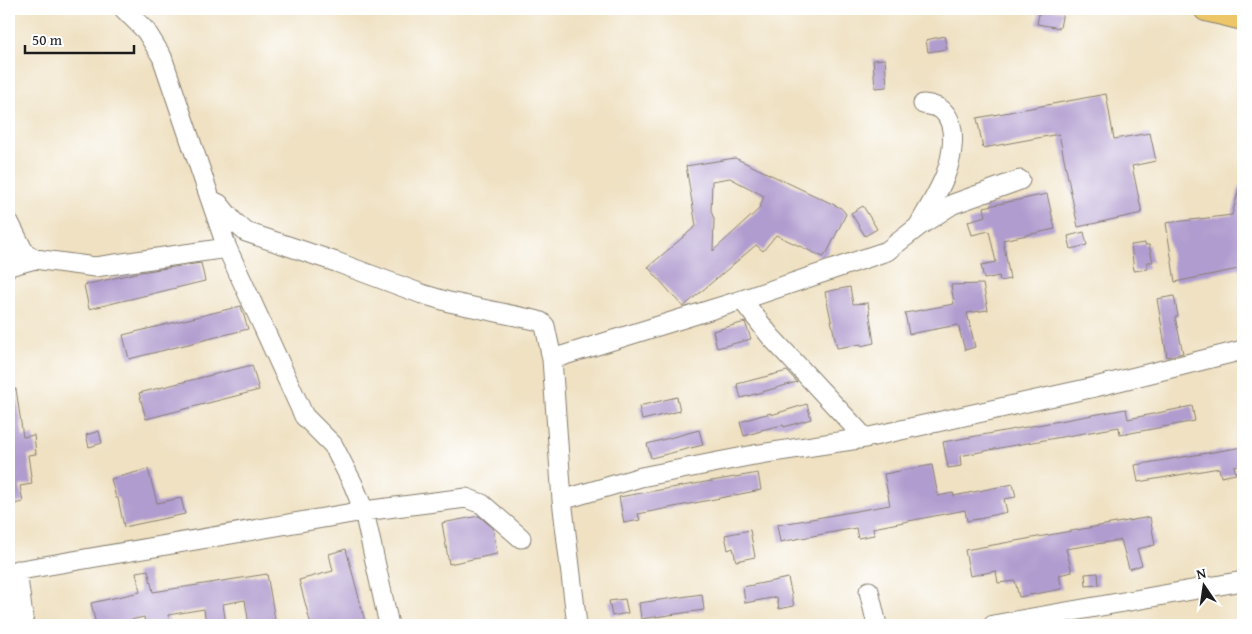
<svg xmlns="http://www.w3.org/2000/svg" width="1252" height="634" font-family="'Gentium Book Plus',serif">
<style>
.building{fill:#b19ccf;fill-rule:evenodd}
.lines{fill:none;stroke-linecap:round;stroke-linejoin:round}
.minor-casing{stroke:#867e6f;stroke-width:21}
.major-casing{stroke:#867e6f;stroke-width:26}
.minor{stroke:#fff;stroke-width:19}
.major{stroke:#ecc669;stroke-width:24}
</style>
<rect width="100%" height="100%" fill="#fff"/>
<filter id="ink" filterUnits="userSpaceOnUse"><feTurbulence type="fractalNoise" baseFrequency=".02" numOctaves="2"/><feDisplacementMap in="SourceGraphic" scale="10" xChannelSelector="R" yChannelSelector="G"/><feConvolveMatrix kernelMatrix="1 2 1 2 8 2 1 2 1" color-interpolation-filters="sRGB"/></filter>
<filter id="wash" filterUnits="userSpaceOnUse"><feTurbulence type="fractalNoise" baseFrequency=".0096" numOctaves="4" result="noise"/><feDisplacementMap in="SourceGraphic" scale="20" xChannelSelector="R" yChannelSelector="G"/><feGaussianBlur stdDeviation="1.12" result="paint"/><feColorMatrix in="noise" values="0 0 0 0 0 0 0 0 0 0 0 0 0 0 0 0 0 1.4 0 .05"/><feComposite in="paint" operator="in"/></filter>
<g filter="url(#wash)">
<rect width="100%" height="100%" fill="#efe1c2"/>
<g id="blocks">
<path class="building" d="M 1040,9 L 1063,11 L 1060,28 L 1037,24 Z
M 944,36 L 947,49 L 928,52 L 926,40 Z
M 885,59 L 887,87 L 875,88 L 873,60 Z
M 1106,94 L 1114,139 L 1150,133 L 1156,161 L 1132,166 L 1142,213 L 1078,227 L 1059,134 L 983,148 L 977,118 Z
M 735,158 L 841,208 L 846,214 L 827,253 L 823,257 L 776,235 L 763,251 L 756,245 L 683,307 L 648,267 L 696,226 L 686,166 ZM 730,178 L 764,196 L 759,209 L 713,251 L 714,219 L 711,211 L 712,181 Z
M 1240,185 L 1243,186 L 1243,268 L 1175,282 L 1166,223 L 1232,215 Z
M 1047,194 L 1055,229 L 1003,240 L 1010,279 L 1000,281 L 999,276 L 984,279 L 981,265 L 996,262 L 989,231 L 972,235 L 968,221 L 986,216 L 984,207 Z
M 863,206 L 877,229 L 865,236 L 851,213 Z
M 1084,232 L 1087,245 L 1071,249 L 1068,236 Z
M 1145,243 L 1145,245 L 1149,245 L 1153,262 L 1147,262 L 1148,269 L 1134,271 L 1131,245 Z
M 201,263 L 205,281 L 89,309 L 84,285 L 140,272 Z
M 983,284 L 988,310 L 967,313 L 975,347 L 965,350 L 958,325 L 909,334 L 905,313 L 954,304 L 951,285 Z
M 850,287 L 853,304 L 868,303 L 874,343 L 861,346 L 861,344 L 837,348 L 825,292 Z
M 1174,296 L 1178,316 L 1175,317 L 1183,353 L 1167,357 L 1157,299 Z
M 241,306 L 248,329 L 129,359 L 123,335 Z
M 745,322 L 751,339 L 717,348 L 713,331 Z
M 252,365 L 259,390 L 146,419 L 139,393 Z
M 787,371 L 797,382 L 741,398 L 737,384 Z
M 9,389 L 16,389 L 23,437 L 34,435 L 36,454 L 28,455 L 32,484 L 20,486 L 23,502 L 9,505 Z
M 677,397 L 680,411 L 642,420 L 639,406 Z
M 807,404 L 811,419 L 784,427 L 783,425 L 761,430 L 761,431 L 744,436 L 740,422 L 759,416 L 771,413 L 771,415 Z
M 1192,406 L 1195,421 L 1120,435 L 1119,427 L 1010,446 L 960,456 L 961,466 L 948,468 L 943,442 L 1126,409 L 1128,419 Z
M 699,430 L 703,445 L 651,458 L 647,444 Z
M 99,431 L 102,443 L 89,447 L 86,435 Z
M 1243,447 L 1243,464 L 1234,466 L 1236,474 L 1221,477 L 1219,468 L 1138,482 L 1135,465 Z
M 932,465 L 938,496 L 953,493 L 954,496 L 1013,484 L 1016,497 L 1004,499 L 1007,512 L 984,517 L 984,518 L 967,521 L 965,510 L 873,528 L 874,535 L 858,538 L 856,528 L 780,542 L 777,525 L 890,505 L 884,474 Z
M 148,469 L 157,503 L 181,498 L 185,514 L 124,527 L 118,498 L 116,498 L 111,479 Z
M 758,473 L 761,490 L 638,514 L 640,520 L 624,523 L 619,497 Z
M 479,516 L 493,528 L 497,554 L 449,564 L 442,523 Z
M 1150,517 L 1155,545 L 1137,549 L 1142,565 L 1129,569 L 1121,540 L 1066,549 L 1072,572 L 1059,575 L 1062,589 L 1019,597 L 1015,581 L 998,583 L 996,571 L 970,576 L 965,550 Z
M 750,530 L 755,557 L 736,561 L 733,548 L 728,550 L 725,535 Z
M 346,549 L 365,621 L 359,623 L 360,625 L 311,625 L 299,580 L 333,571 L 329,554 Z
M 148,570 L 153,592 L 267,574 L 276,625 L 249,625 L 245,600 L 223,604 L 226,625 L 206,625 L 204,609 L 168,615 L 170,625 L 145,625 L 144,617 L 122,622 L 122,625 L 96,625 L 91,603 L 140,592 L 136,572 Z
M 1098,573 L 1099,585 L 1086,586 L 1085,574 Z
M 788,578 L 794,606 L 779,609 L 777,597 L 745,603 L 743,587 Z
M 702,594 L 704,610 L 641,619 L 639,603 Z
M 625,599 L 628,613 L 612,616 L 609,601 Z"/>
</g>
</g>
<g filter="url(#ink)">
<use href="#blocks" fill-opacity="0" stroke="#867e6f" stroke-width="1"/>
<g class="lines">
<g class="minor-casing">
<path id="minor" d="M 124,9 L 146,31 L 162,57 L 227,248 L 304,416 L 333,445 L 353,484 L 364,511 L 389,625
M 211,200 L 219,204 L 233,221 L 246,232 L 336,262 L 422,294 L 449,302 L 535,320 L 541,322 L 545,326 L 552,359 L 562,500 L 577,625
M 9,222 L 24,252 L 35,259 L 95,267 L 227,248
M 919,225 C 928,209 938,193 945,176 C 952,158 959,125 942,110 C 937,106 930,105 923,104
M 9,266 L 35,259
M 742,300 L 771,337 L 865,438
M 552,359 L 742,300 L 887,251 L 919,226 L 953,204 L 1020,180
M 562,500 L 641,477 L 754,455 L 865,438 L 1095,387 L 1243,350
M 17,570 L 24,625
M 9,572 L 364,511 L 466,498 L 482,504 L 521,538
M 869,591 L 877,625
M 993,625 L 1243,581"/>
</g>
<g class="major-casing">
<path id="major" d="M 1206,9 L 1243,18"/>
</g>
<use href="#minor" class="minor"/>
<use href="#major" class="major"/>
</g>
</g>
<rect width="1252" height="634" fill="none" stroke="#fff" stroke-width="30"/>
<g transform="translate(1204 586) rotate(347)" stroke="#ffffff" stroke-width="4" paint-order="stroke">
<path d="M0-4L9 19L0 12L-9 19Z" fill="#1c1c1c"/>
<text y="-8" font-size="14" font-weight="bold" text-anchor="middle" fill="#1c1c1c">N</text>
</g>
<path d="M25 45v8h109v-8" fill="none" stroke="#1c1c1c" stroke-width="2.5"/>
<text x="32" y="45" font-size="15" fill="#1c1c1c" stroke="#ffffff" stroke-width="4" paint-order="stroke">50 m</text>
</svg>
